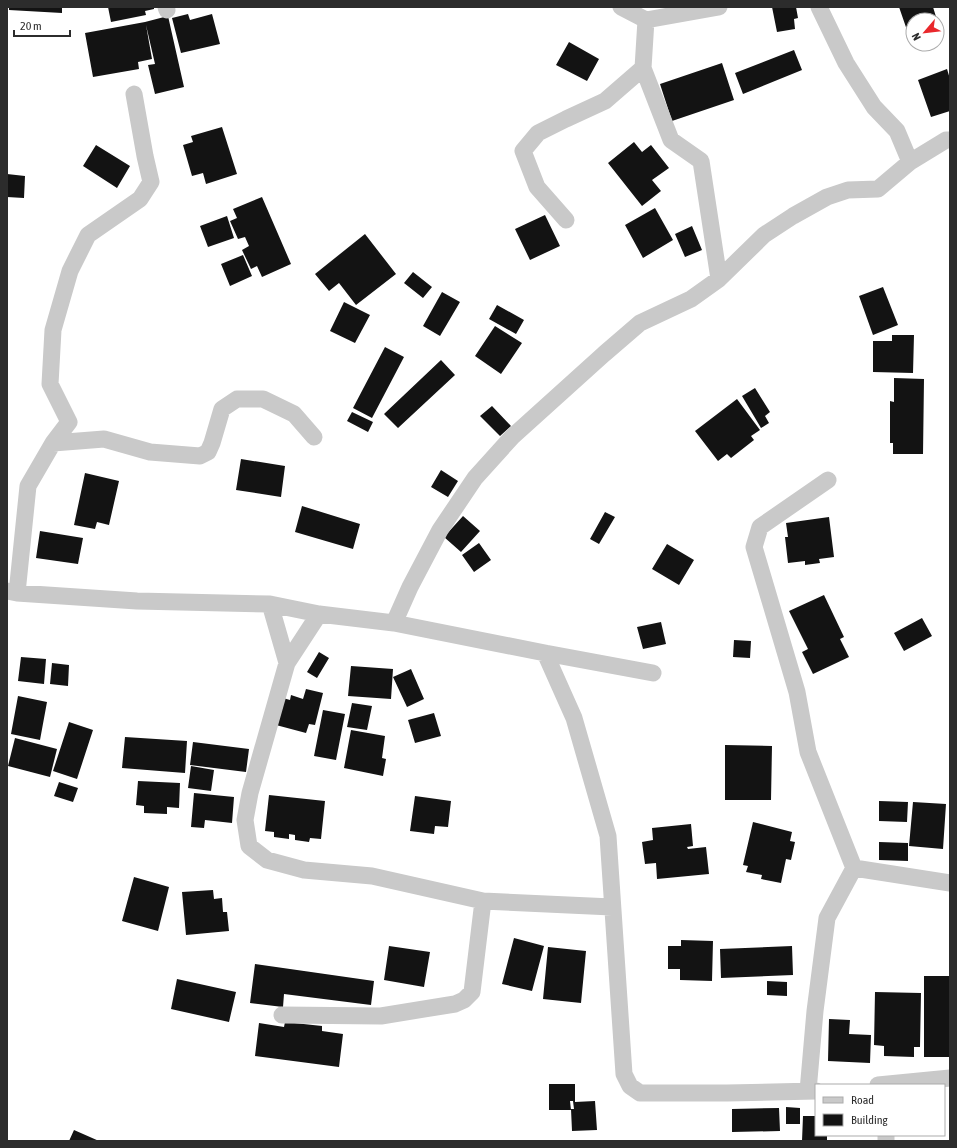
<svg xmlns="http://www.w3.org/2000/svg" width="957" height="1148" font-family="'Asap Condensed',sans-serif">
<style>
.building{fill:#131313}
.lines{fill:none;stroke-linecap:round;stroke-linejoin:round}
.street{stroke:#c9c9c9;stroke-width:17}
</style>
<rect width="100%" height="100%" fill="#fff"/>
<path class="building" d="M 9,7 L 62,7 L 62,13 L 9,10 Z
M 108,7 L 154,7 L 154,9 L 145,11 L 146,15 L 111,22 Z
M 772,7 L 796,7 L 798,18 L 794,19 L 795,29 L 777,32 Z
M 899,7 L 933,7 L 937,20 L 913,20 L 913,31 L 908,33 Z
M 188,14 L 190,20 L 212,14 L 220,44 L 181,53 L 172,18 Z
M 168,16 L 184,87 L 155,94 L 148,65 L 155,64 L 146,25 L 152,59 L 138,62 L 139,69 L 93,77 L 85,33 L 145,22 Z
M 569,42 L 599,59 L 587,81 L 556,65 Z
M 794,50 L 802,70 L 743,94 L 735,73 Z
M 722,63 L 734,100 L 672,121 L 660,84 Z
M 947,69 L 950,79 L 950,100 L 949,101 L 950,104 L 950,111 L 931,117 L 918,80 Z
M 222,127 L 237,174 L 206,184 L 203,173 L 192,176 L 183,145 L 193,142 L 191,136 Z
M 634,142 L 642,152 L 651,145 L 669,168 L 652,180 L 661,191 L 642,206 L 608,163 Z
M 96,145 L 130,166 L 117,188 L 83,166 Z
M 7,174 L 25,176 L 24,198 L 7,197 Z
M 262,197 L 291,264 L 262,277 L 257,266 L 251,269 L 242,250 L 249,246 L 245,237 L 238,239 L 230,221 L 237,218 L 233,209 Z
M 655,208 L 673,240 L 643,258 L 625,225 Z
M 545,215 L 560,246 L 530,260 L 515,229 Z
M 227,216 L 234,238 L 208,247 L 200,226 Z
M 692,226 L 702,250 L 685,257 L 675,234 Z
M 365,234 L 396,274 L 356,305 L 339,283 L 329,291 L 315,274 Z
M 243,255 L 252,276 L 230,286 L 221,264 Z
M 413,272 L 432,287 L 423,298 L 404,283 Z
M 883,287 L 898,325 L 873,335 L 859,296 Z
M 442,292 L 460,302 L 440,336 L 423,326 Z
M 344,302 L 370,315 L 355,343 L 330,331 Z
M 497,305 L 524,320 L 516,334 L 489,319 Z
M 495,326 L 522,343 L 501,374 L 475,356 Z
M 892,335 L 914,335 L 913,373 L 873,372 L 873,341 L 892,341 Z
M 385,347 L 404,357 L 372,418 L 353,408 Z
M 441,360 L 455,375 L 398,428 L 384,414 Z
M 894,378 L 924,379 L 923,454 L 893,454 L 893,443 L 890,443 L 890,401 L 894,402 Z
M 755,388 L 770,412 L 765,416 L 769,423 L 761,428 L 742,396 Z
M 737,399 L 760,430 L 751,436 L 754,440 L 731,458 L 727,454 L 718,461 L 695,431 Z
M 492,406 L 511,426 L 500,436 L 480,416 Z
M 352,412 L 373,422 L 368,432 L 347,421 Z
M 241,459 L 285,466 L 281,497 L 236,490 Z
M 441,470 L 458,481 L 448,497 L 431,487 Z
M 85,473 L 119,481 L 109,525 L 97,522 L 95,529 L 74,525 Z
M 302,506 L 360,524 L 353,549 L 295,532 Z
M 605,512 L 615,517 L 599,544 L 590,539 Z
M 463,516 L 480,531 L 461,552 L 444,537 Z
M 829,517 L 834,557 L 819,559 L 820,563 L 805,565 L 805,561 L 788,563 L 785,537 L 788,537 L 786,523 Z
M 40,531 L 83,538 L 78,564 L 36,558 Z
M 479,543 L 491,560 L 474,572 L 462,555 Z
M 667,544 L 694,560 L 679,585 L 652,569 Z
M 824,595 L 844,637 L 840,639 L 849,657 L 813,674 L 802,652 L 808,649 L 789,611 Z
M 922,618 L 932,636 L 904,651 L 894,633 Z
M 661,622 L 666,644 L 643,649 L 637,627 Z
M 734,640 L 751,641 L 750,658 L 733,657 Z
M 319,652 L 329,658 L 317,678 L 307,672 Z
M 21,657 L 46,659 L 44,684 L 18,681 Z
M 52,663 L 69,665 L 68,686 L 50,684 Z
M 351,666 L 393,669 L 391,699 L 348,696 Z
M 411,669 L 424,699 L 407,707 L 393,677 Z
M 306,689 L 323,693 L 315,725 L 309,724 L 306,733 L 276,725 L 283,698 L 290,700 L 291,695 L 303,699 Z
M 18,696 L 47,702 L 40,740 L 11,734 Z
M 352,703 L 372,706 L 367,730 L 347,727 Z
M 323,710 L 345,714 L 336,760 L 314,756 Z
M 434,713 L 441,736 L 415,743 L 408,720 Z
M 69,722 L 93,730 L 77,779 L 53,771 Z
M 351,730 L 385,736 L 382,758 L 386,759 L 383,776 L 344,768 Z
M 125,737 L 187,741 L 185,773 L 122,768 Z
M 15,738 L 57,749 L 50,777 L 8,766 Z
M 193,742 L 249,749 L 246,772 L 190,765 Z
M 725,745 L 772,746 L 771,800 L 725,800 Z
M 191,766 L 214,770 L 211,791 L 188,788 Z
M 138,781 L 180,783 L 179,808 L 167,807 L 167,814 L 144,813 L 144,806 L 136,805 Z
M 59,782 L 78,788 L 73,802 L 54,796 Z
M 194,793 L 234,797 L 232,823 L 205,820 L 204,828 L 191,827 Z
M 269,795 L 325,801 L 321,839 L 310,838 L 309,842 L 295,840 L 295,835 L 289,834 L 289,839 L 274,837 L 274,832 L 265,831 Z
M 415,796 L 451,801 L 448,827 L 435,826 L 434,834 L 410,831 Z
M 879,801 L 908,802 L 907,822 L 879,821 Z
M 913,802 L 946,804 L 943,849 L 909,846 Z
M 753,822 L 792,832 L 790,841 L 795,842 L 791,860 L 786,859 L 781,883 L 761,879 L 762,875 L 746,872 L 748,866 L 743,865 Z
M 691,824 L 693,846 L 687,847 L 688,849 L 706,847 L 709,874 L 657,879 L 656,863 L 645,864 L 642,842 L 653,840 L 652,828 Z
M 879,842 L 908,843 L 908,861 L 879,860 Z
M 134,877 L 169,887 L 158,931 L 122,921 Z
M 213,890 L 214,899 L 222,898 L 223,912 L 227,912 L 229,931 L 186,935 L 182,892 Z
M 514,938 L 544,946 L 532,991 L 502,984 Z
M 681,940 L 713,941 L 712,981 L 680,980 L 680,969 L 668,969 L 668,946 L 681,946 Z
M 389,946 L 430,952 L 424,987 L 384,980 Z
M 792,946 L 793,975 L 721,978 L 720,949 Z
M 548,947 L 586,951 L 581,1003 L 543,999 Z
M 255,964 L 374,981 L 371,1005 L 284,994 L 283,1007 L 250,1003 Z
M 924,976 L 950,976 L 950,1057 L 924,1057 Z
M 177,979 L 236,992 L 229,1022 L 171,1009 Z
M 767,981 L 787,982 L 787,996 L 767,995 Z
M 875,992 L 921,993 L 920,1047 L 914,1047 L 914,1057 L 884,1056 L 884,1046 L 874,1045 Z
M 829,1019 L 850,1020 L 849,1034 L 871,1035 L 870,1063 L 828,1061 Z
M 285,1022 L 322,1026 L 322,1031 L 343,1034 L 339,1067 L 255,1056 L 259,1023 L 284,1027 Z
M 549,1084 L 575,1084 L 575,1102 L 595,1101 L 597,1130 L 572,1131 L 571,1109 L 574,1109 L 573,1101 L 570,1101 L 571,1110 L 549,1110 Z
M 786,1107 L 800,1108 L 800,1124 L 786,1124 Z
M 779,1108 L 780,1131 L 732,1132 L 732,1109 Z
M 803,1116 L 816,1116 L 816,1135 L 827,1135 L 827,1141 L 802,1141 Z
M 74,1130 L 99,1141 L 69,1141 Z"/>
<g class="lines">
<path class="street" d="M 166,7 L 167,10
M 621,7 L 646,20 L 719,7
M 819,7 L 846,63 L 874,107 L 897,131 L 910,162 L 946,140 L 950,140
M 643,68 L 671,140 L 701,161 L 719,279
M 566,220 L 537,187 L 523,151 L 538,133 L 566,119 L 605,101 L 643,68 L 646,20
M 53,443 L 104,439 L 150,452 L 200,456 L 208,452 L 212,443 L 222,409 L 237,399 L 263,399 L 294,414 L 314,437
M 828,480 L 760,527 L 754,547 L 797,692 L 808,752 L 854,868 L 950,883
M 7,591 L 17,593 L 137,601 L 270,604 L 319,614 L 394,623 L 545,653 L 653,673
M 17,593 L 28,486 L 53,443 L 69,422 L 50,384 L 53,330 L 70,271 L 88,235 L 140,199 L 151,182 L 145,156 L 134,94
M 270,604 L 287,663
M 394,623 L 410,587 L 440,530 L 475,478 L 512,437 L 604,354 L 640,323 L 691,299 L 719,279 L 764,235 L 793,216 L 827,197 L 848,190 L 878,189 L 910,162
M 545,653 L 574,718 L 608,836 L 624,1074 L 630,1086 L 640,1093 L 727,1093 L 816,1091
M 483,901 L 612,907
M 282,1015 L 381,1016 L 455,1004 L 464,1000 L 472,992 L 483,901 L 372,876 L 304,870 L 267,860 L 249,846 L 245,820 L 250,793 L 287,663 L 319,614
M 878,1085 L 950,1078
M 808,1091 L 815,1011 L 827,918 L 854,868
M 886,1135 L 886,1141"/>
</g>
<rect width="957" height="1148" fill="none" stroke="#2c2c2c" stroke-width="16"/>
<rect x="815" y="1084" width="130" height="52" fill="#ffffff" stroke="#ababab"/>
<rect x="823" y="1097" width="20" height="6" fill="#c9c9c9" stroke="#ababab"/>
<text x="851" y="1104" font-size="12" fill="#2c2c2c">Road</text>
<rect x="823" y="1114" width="20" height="12" fill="#131313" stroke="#ababab"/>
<text x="851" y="1124" font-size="12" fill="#2c2c2c">Building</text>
<g transform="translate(925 32) rotate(242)"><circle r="19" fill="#ffffff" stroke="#ababab"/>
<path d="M0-3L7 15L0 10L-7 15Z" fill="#e9282c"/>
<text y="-6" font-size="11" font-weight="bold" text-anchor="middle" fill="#2c2c2c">N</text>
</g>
<path d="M14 30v6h56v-6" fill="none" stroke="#2c2c2c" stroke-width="2"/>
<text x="20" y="30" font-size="12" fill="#2c2c2c" stroke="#ffffff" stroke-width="3" paint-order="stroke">20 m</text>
</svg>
